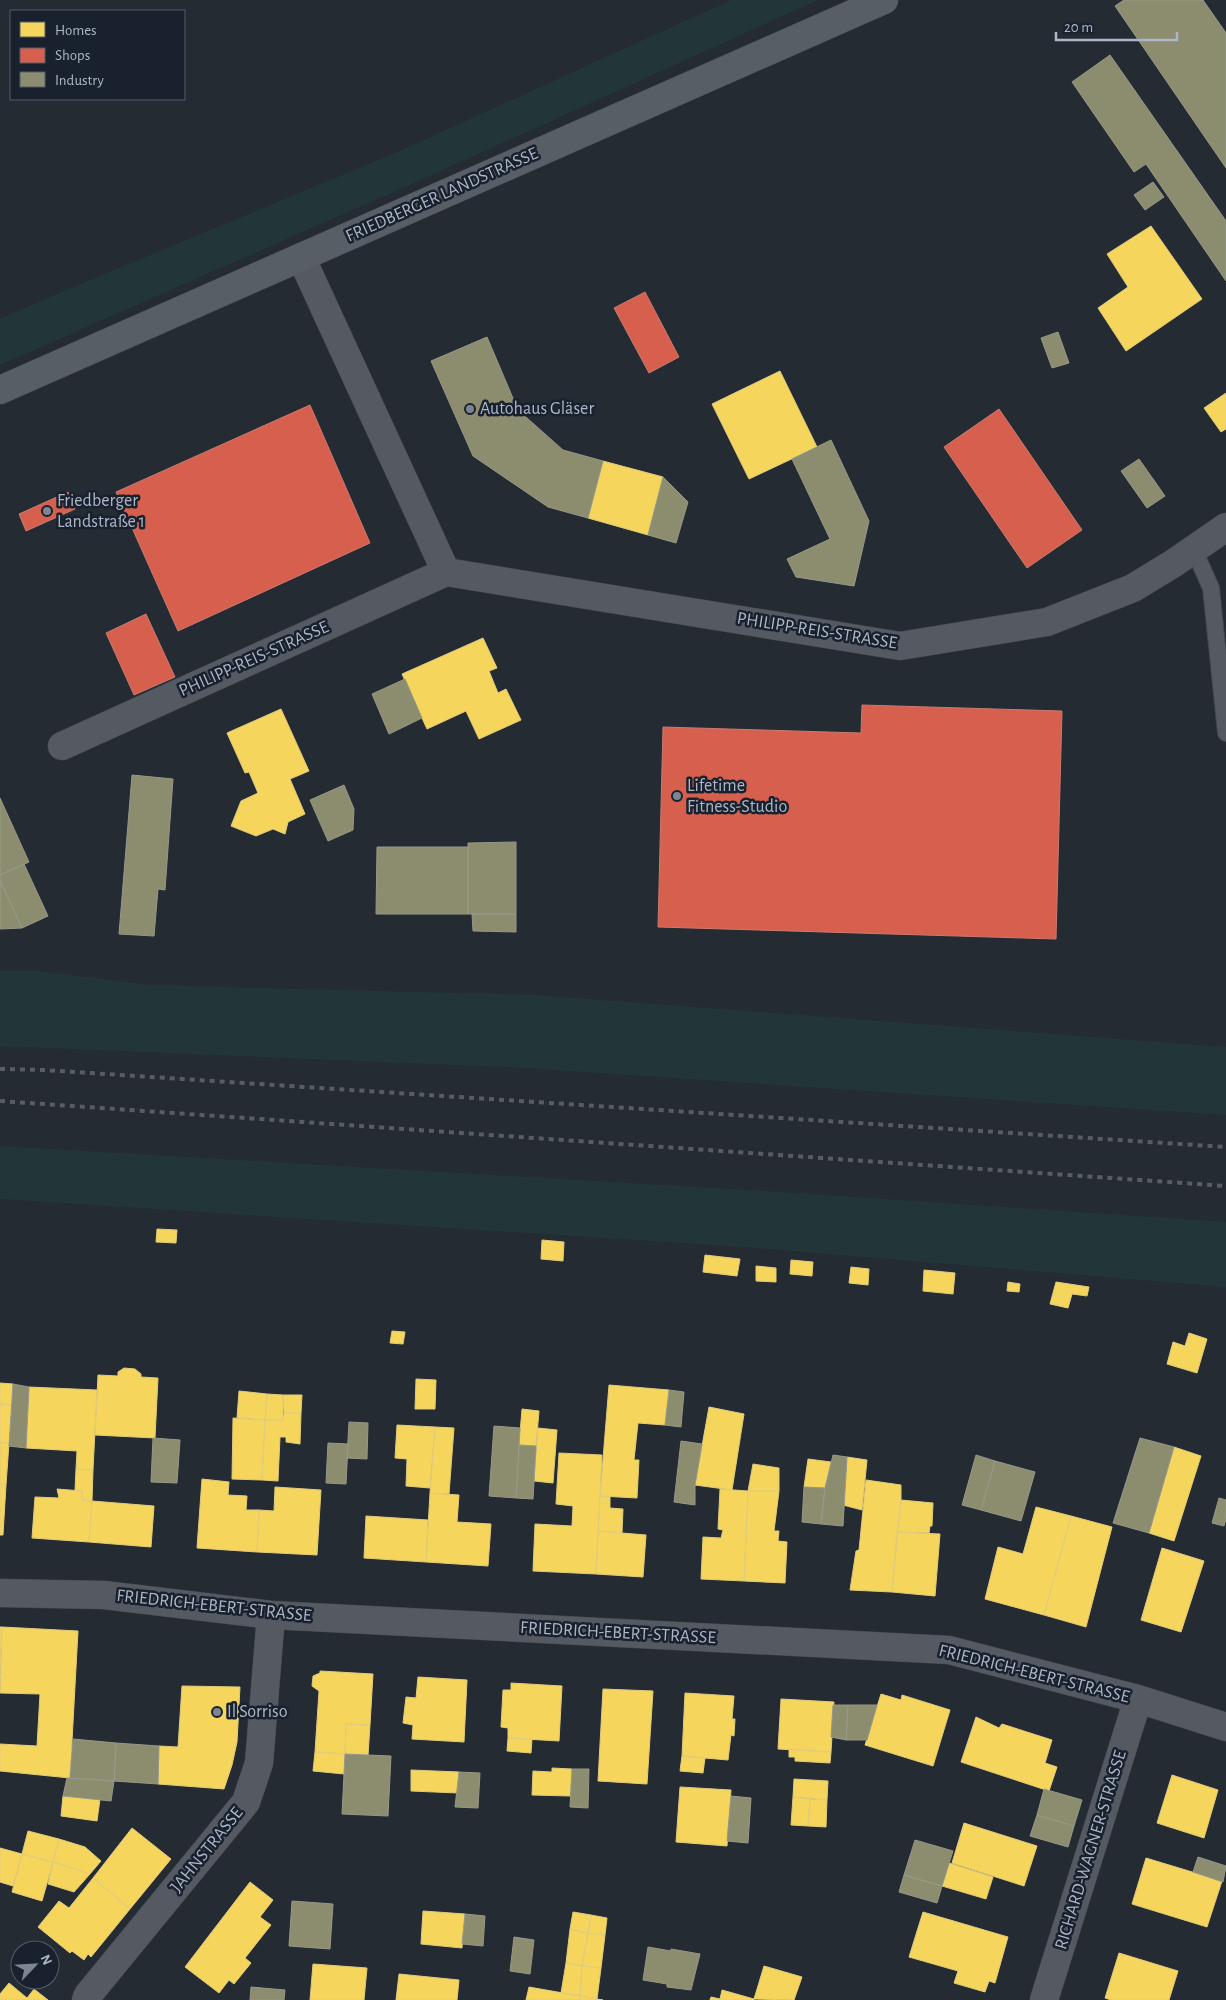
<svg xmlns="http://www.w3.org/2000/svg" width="1226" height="2000" font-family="'Alegreya Sans',sans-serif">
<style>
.green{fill:#223539}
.homes{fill:#f6d55c;stroke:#e0cc7c}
.shops{fill:#d6604d;stroke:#ca7a71}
.industry{fill:#8c8c6e;stroke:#969988}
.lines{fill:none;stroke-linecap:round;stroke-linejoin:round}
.service-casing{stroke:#42474e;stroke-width:18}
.minor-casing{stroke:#42474e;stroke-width:29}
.secondary-casing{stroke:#42474e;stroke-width:29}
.service{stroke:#545962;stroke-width:16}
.minor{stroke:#545962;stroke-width:28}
.secondary{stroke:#585e66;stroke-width:28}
.rail{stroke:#585d64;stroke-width:4;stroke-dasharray:5 5;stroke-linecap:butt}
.poi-dot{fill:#7d8593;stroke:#18212d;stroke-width:2}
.labels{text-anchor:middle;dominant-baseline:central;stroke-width:5;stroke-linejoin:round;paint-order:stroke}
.street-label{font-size:18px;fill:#adb6c6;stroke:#18212d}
.poi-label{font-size:18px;fill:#adb6c6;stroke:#18212d;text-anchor:start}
</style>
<rect width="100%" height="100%" fill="#252b33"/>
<path class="green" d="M 731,0 L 818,0 L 414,183 L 0,365 L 0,319 L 52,296 L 402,150 Z
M 0,971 L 38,971 L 151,985 L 535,995 L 1226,1047 L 1226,1115 L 525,1068 L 0,1046 Z
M 0,1146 L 766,1191 L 1226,1222 L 1226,1287 L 744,1247 L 0,1199 Z"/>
<path class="homes" d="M 1151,226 L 1202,299 L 1126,351 L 1098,308 L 1128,287 L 1107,254 Z
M 780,371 L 817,447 L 749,479 L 712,404 Z
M 1226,393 L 1226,429 L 1221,432 L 1204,408 Z
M 603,461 L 663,477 L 648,535 L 588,518 Z
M 483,638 L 497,668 L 489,671 L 498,693 L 506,689 L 521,720 L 479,739 L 466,711 L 427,729 L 402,674 Z
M 281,709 L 309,771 L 290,779 L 305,814 L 288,822 L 285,834 L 273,829 L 256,836 L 231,826 L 241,801 L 258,793 L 249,772 L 245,773 L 227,733 Z
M 157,1229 L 177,1230 L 176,1243 L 156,1242 Z
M 542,1240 L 564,1242 L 563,1261 L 541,1259 Z
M 705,1255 L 740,1259 L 737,1276 L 703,1272 Z
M 791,1260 L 813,1262 L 812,1276 L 790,1274 Z
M 756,1266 L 776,1268 L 776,1282 L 756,1281 Z
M 851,1267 L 869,1269 L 868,1285 L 849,1283 Z
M 924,1270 L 955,1273 L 953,1294 L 923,1291 Z
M 1008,1282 L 1020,1284 L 1019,1292 L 1007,1291 Z
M 1056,1282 L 1089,1287 L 1087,1296 L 1072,1294 L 1068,1308 L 1050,1304 Z
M 392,1331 L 405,1332 L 403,1344 L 390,1343 Z
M 1189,1333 L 1207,1339 L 1197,1373 L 1167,1364 L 1173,1342 L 1185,1346 Z
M 124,1368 L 135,1369 L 141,1374 L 141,1377 L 158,1378 L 155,1438 L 95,1435 L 98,1375 L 118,1376 L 118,1372 Z
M 416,1379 L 436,1380 L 435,1409 L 415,1409 Z
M 0,1383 L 13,1384 L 12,1405 L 0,1404 Z
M 609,1385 L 669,1390 L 665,1425 L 638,1423 L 634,1460 L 639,1460 L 637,1498 L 600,1496 Z
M 29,1387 L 97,1390 L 93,1470 L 76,1469 L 77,1451 L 26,1448 Z
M 239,1391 L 267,1394 L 265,1420 L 237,1418 Z
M 267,1394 L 283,1395 L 283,1420 L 265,1420 Z
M 283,1395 L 302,1395 L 301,1413 L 284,1413 Z
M 0,1404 L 12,1405 L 9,1443 L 0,1443 Z
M 709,1407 L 744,1414 L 732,1490 L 695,1485 Z
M 522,1409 L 539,1411 L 536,1446 L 519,1445 Z
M 284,1413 L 301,1413 L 300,1444 L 286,1442 L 286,1437 L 280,1437 L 278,1481 L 262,1480 L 265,1420 L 283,1420 Z
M 233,1418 L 265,1420 L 262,1480 L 232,1479 Z
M 397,1425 L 435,1427 L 430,1488 L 406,1486 L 407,1459 L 395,1458 Z
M 435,1427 L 454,1428 L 449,1494 L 430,1493 Z
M 538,1428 L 557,1430 L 553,1483 L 534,1481 Z
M 0,1443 L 9,1443 L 6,1485 L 0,1484 Z
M 1174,1447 L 1201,1456 L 1174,1541 L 1149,1533 Z
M 559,1453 L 602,1455 L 596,1574 L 533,1571 L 535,1524 L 572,1526 L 573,1506 L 556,1504 Z
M 847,1457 L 867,1460 L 862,1510 L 843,1505 Z
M 808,1459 L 831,1462 L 825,1488 L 804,1487 Z
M 753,1464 L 779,1468 L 779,1491 L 748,1491 Z
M 76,1469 L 93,1470 L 92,1501 L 82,1500 L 82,1491 L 75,1490 Z
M 202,1479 L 229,1482 L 228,1495 L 247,1496 L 246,1510 L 259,1510 L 257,1552 L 197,1548 Z
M 866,1480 L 901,1485 L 901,1500 L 892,1592 L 850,1590 L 856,1551 L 859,1550 Z
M 0,1484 L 6,1485 L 3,1535 L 0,1535 Z
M 275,1487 L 321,1490 L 317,1555 L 257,1552 L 259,1510 L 274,1511 Z
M 57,1489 L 82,1491 L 82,1500 L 92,1501 L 89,1542 L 32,1538 L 35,1497 L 59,1498 Z
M 720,1489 L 748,1491 L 744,1581 L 701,1579 L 703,1537 L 721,1538 L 723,1530 L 718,1529 Z
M 748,1491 L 779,1491 L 774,1531 L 779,1531 L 778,1541 L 787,1542 L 785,1583 L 744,1581 Z
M 430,1493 L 459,1495 L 457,1522 L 491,1524 L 488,1566 L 426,1562 Z
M 600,1496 L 610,1497 L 610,1508 L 623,1509 L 622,1533 L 598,1531 Z
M 901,1500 L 933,1503 L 932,1526 L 930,1526 L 929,1533 L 897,1532 Z
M 92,1501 L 154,1506 L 151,1547 L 89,1542 Z
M 1036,1507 L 1071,1516 L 1044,1615 L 985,1599 L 998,1547 L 1023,1554 Z
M 366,1516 L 428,1520 L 426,1562 L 364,1558 Z
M 1071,1516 L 1112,1527 L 1086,1627 L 1044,1615 Z
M 598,1531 L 646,1535 L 643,1577 L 596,1574 Z
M 897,1532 L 940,1534 L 935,1596 L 892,1592 Z
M 1162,1548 L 1204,1561 L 1181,1632 L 1141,1620 Z
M 0,1627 L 2,1627 L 0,1671 Z
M 2,1627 L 78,1631 L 70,1778 L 0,1771 L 0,1744 L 37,1746 L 40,1694 L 0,1693 Z
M 320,1671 L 373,1674 L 370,1725 L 346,1724 L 345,1754 L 315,1752 L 319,1691 L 312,1686 L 313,1676 L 320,1673 Z
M 418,1677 L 467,1680 L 464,1742 L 412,1739 L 413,1725 L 403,1723 L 406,1697 L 416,1698 Z
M 511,1683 L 562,1686 L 559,1741 L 508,1738 L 508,1728 L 501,1727 L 503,1690 L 511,1690 Z
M 182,1686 L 240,1687 L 237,1742 L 232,1765 L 224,1789 L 158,1784 L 159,1746 L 178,1747 Z
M 603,1689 L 653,1691 L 647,1784 L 598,1781 Z
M 685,1693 L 734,1696 L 732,1719 L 735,1719 L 734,1736 L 731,1735 L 728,1760 L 682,1756 Z
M 881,1694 L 901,1700 L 902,1695 L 950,1710 L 933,1766 L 865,1745 Z
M 781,1699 L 834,1702 L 831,1752 L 778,1749 Z
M 976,1717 L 999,1728 L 1002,1724 L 1052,1740 L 1045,1763 L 1057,1767 L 1049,1791 L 961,1762 Z
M 346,1724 L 370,1725 L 368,1756 L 345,1754 Z
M 508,1738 L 532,1739 L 531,1753 L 507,1751 Z
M 789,1749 L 831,1752 L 830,1763 L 795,1761 L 795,1757 L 789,1757 Z
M 315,1752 L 345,1754 L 344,1774 L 313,1771 Z
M 682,1756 L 705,1758 L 703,1773 L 680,1771 Z
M 552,1768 L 572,1769 L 570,1796 L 532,1795 L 533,1771 L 552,1772 Z
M 411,1770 L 459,1772 L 458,1793 L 411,1791 Z
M 1172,1775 L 1218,1790 L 1204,1838 L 1157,1823 Z
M 794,1779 L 828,1781 L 827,1800 L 793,1797 Z
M 680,1787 L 731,1790 L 727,1846 L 676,1842 Z
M 63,1796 L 100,1799 L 97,1821 L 61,1816 Z
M 793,1797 L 810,1799 L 808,1826 L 791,1825 Z
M 810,1799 L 827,1800 L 826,1827 L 808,1826 Z
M 964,1823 L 1037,1846 L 1024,1886 L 952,1863 Z
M 132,1828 L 171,1859 L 130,1909 L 93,1878 Z
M 28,1831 L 59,1839 L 53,1862 L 22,1854 Z
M 59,1839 L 85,1847 L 101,1861 L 90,1874 L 53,1862 Z
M 0,1848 L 22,1854 L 13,1886 L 0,1882 Z
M 22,1854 L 53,1862 L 42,1901 L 12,1892 Z
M 1146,1858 L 1222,1881 L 1207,1927 L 1132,1904 Z
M 53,1862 L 90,1874 L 74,1892 L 48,1884 Z
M 949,1863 L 993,1877 L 986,1899 L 942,1886 Z
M 93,1878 L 130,1909 L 91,1957 L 88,1954 L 84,1960 L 72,1951 L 70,1953 L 38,1927 L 59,1901 L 69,1908 Z
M 250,1882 L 273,1900 L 260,1917 L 271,1925 L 245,1958 L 251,1963 L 234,1984 L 229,1980 L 219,1993 L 185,1967 Z
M 423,1911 L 465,1914 L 462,1948 L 421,1944 Z
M 573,1912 L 591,1915 L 588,1933 L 570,1929 Z
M 923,1912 L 1008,1937 L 995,1983 L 989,1981 L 985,1992 L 954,1983 L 958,1971 L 909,1957 Z
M 591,1915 L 607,1918 L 605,1935 L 588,1933 Z
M 570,1929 L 588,1933 L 582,1966 L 566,1963 Z
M 588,1933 L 605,1935 L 601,1968 L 582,1966 Z
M 1119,1953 L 1178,1971 L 1169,2000 L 1111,2000 L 1105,1998 Z
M 566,1963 L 582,1966 L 580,1996 L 561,1993 Z
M 313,1964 L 367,1968 L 364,2000 L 310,2000 Z
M 582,1966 L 601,1968 L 597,1999 L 580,1996 Z
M 764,1966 L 802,1977 L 794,2000 L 754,1999 Z
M 399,1974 L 459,1980 L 457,2000 L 396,2000 Z
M 9,1983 L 27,1998 L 34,1989 L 48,2000 L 0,2000 L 0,1994 Z
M 529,1987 L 580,1996 L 579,2000 L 526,2000 Z
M 722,1990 L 754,1999 L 754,2000 L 710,2000 L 711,1997 L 720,1999 Z
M 580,1996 L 597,1999 L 603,2000 L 579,2000 Z"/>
<path class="shops" d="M 645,292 L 679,357 L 649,373 L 614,308 Z
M 310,405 L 370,543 L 178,631 L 116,492 Z
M 999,409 L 1082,530 L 1027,568 L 944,447 Z
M 68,492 L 75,509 L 26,531 L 19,514 Z
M 146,614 L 175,677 L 134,695 L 106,633 Z
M 862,705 L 1062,711 L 1056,939 L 658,927 L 663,727 L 861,733 Z"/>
<path class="industry" d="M 1124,0 L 1203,0 L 1226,33 L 1226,168 L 1115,6 Z
M 1110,55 L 1226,221 L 1226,281 L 1146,164 L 1134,172 L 1072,82 Z
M 1153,182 L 1164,197 L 1145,210 L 1134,195 Z
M 1058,332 L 1069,363 L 1052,368 L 1041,338 Z
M 487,337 L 518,410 L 563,450 L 603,461 L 588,518 L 548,507 L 473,456 L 431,361 Z
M 831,440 L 869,521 L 854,586 L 796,577 L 787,559 L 830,539 L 792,459 Z
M 1139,459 L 1165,496 L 1147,508 L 1121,471 Z
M 663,477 L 688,502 L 676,543 L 648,535 Z
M 405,679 L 422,718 L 389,734 L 372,694 Z
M 132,775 L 173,779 L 165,890 L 158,889 L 154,936 L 119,934 Z
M 344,785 L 354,809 L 353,830 L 328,841 L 310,800 Z
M 0,798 L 29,862 L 0,875 Z
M 516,842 L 516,914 L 468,914 L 468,843 Z
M 377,847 L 468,847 L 468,914 L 376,914 Z
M 24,864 L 48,916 L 22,928 L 0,880 L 0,875 Z
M 0,880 L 22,928 L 0,929 Z
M 472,914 L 516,914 L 516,932 L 473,931 Z
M 13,1384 L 29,1387 L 26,1448 L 9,1446 Z
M 669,1390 L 684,1392 L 681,1427 L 665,1425 Z
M 349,1422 L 368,1423 L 367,1459 L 347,1458 Z
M 494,1426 L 520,1428 L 516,1498 L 489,1496 Z
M 153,1438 L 180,1440 L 177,1483 L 151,1482 Z
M 1140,1438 L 1174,1447 L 1149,1533 L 1113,1523 Z
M 681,1441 L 702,1444 L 695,1485 L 695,1505 L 674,1502 Z
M 328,1443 L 348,1444 L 346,1484 L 326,1483 Z
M 519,1445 L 536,1446 L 533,1499 L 516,1498 Z
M 833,1455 L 847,1457 L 843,1526 L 821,1524 L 825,1488 Z
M 976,1455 L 995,1461 L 981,1510 L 962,1505 Z
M 995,1461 L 1035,1472 L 1021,1521 L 981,1510 Z
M 804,1487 L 825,1488 L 821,1524 L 802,1522 Z
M 1219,1498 L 1226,1500 L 1226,1519 L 1224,1526 L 1212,1523 Z
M 833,1705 L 848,1705 L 846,1740 L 831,1737 Z
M 848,1705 L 877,1705 L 867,1740 L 846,1740 Z
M 73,1739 L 116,1743 L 114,1781 L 70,1778 Z
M 116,1743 L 159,1746 L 158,1784 L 114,1781 Z
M 345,1754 L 391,1756 L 388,1816 L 342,1814 Z
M 572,1769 L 589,1769 L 588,1808 L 570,1807 Z
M 459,1772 L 480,1773 L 478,1808 L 455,1807 Z
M 67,1778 L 114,1781 L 111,1801 L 63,1796 Z
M 1044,1789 L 1082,1800 L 1074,1826 L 1037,1815 Z
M 731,1796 L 751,1798 L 748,1843 L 727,1841 Z
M 1037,1815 L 1074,1826 L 1068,1847 L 1030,1836 Z
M 915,1840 L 953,1851 L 942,1886 L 904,1875 Z
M 1198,1857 L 1226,1866 L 1223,1882 L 1193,1872 Z
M 904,1875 L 942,1886 L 937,1903 L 899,1892 Z
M 292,1901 L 333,1904 L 330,1949 L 289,1946 Z
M 465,1914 L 485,1916 L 483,1946 L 462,1944 Z
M 514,1937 L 534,1940 L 530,1974 L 510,1971 Z
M 648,1947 L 671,1951 L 671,1949 L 700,1954 L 691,1990 L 667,1987 L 667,1984 L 643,1980 Z
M 251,1987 L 285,1990 L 284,2000 L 250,2000 Z"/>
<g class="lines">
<g class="service-casing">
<path id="service" d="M 1194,550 L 1211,588 L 1226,733"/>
</g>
<g class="minor-casing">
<path id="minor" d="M 301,257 L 446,572 L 900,646 L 1047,622 L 1133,588 L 1174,563 L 1226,527
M 62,746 L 446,572
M 0,1593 L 104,1595 L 271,1615 L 949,1650 L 1138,1699 L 1226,1727
M 86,2000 L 88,1995 L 246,1802 L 259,1763 L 271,1615
M 1044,2000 L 1138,1699"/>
</g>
<g class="secondary-casing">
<path id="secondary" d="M 0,390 L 884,0"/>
</g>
<use href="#service" class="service"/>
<use href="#minor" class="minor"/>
<use href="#secondary" class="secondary"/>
<path class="rail" d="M 0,1069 L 44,1070 L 1226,1147
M 0,1101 L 1226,1186"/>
</g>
<g class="poi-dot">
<circle cx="470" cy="409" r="5"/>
<circle cx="47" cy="511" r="5"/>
<circle cx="677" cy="796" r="5"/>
<circle cx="217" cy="1712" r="5"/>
</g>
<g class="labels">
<g class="street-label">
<text transform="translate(442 195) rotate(-24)">FRIEDBERGER LANDSTRASSE</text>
<text transform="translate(817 631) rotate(9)">PHILIPP-REIS-STRASSE</text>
<text transform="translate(254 659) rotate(-24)">PHILIPP-REIS-STRASSE</text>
<text transform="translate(214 1606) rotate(6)">FRIEDRICH-EBERT-STRASSE</text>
<text transform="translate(618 1633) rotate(3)">FRIEDRICH-EBERT-STRASSE</text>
<text transform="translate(1034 1674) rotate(14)">FRIEDRICH-EBERT-STRASSE</text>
<text transform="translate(207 1850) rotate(-51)">JAHNSTRASSE</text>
<text transform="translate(1091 1850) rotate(-73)">RICHARD-WAGNER-STRASSE</text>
</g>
<g class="poi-label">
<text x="480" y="409">Autohaus Gläser</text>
<text x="57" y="501">Friedberger<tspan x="57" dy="21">Landstraße 1</tspan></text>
<text x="687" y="786">Lifetime<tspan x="687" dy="21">Fitness-Studio</tspan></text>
<text x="227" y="1712">Il Sorriso</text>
</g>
</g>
<rect x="10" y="10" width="175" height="90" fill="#18212d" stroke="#545d6a"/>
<rect x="20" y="22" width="25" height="15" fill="#f6d55c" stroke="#545d6a"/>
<text x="55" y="35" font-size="15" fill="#adb6c6">Homes</text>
<rect x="20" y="48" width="25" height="15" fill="#d6604d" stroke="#545d6a"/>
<text x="55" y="60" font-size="15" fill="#adb6c6">Shops</text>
<rect x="20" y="72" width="25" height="15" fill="#8c8c6e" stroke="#545d6a"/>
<text x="55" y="85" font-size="15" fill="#adb6c6">Industry</text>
<g transform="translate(35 1965) rotate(65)"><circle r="24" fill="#18212d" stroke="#545d6a"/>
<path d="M0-4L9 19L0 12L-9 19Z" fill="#7d8593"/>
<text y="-8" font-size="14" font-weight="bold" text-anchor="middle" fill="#adb6c6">N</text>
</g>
<path d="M1056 32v8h121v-8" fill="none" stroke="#adb6c6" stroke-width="2.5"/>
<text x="1064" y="32" font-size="15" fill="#adb6c6" stroke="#18212d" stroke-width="4" paint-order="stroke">20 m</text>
</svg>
